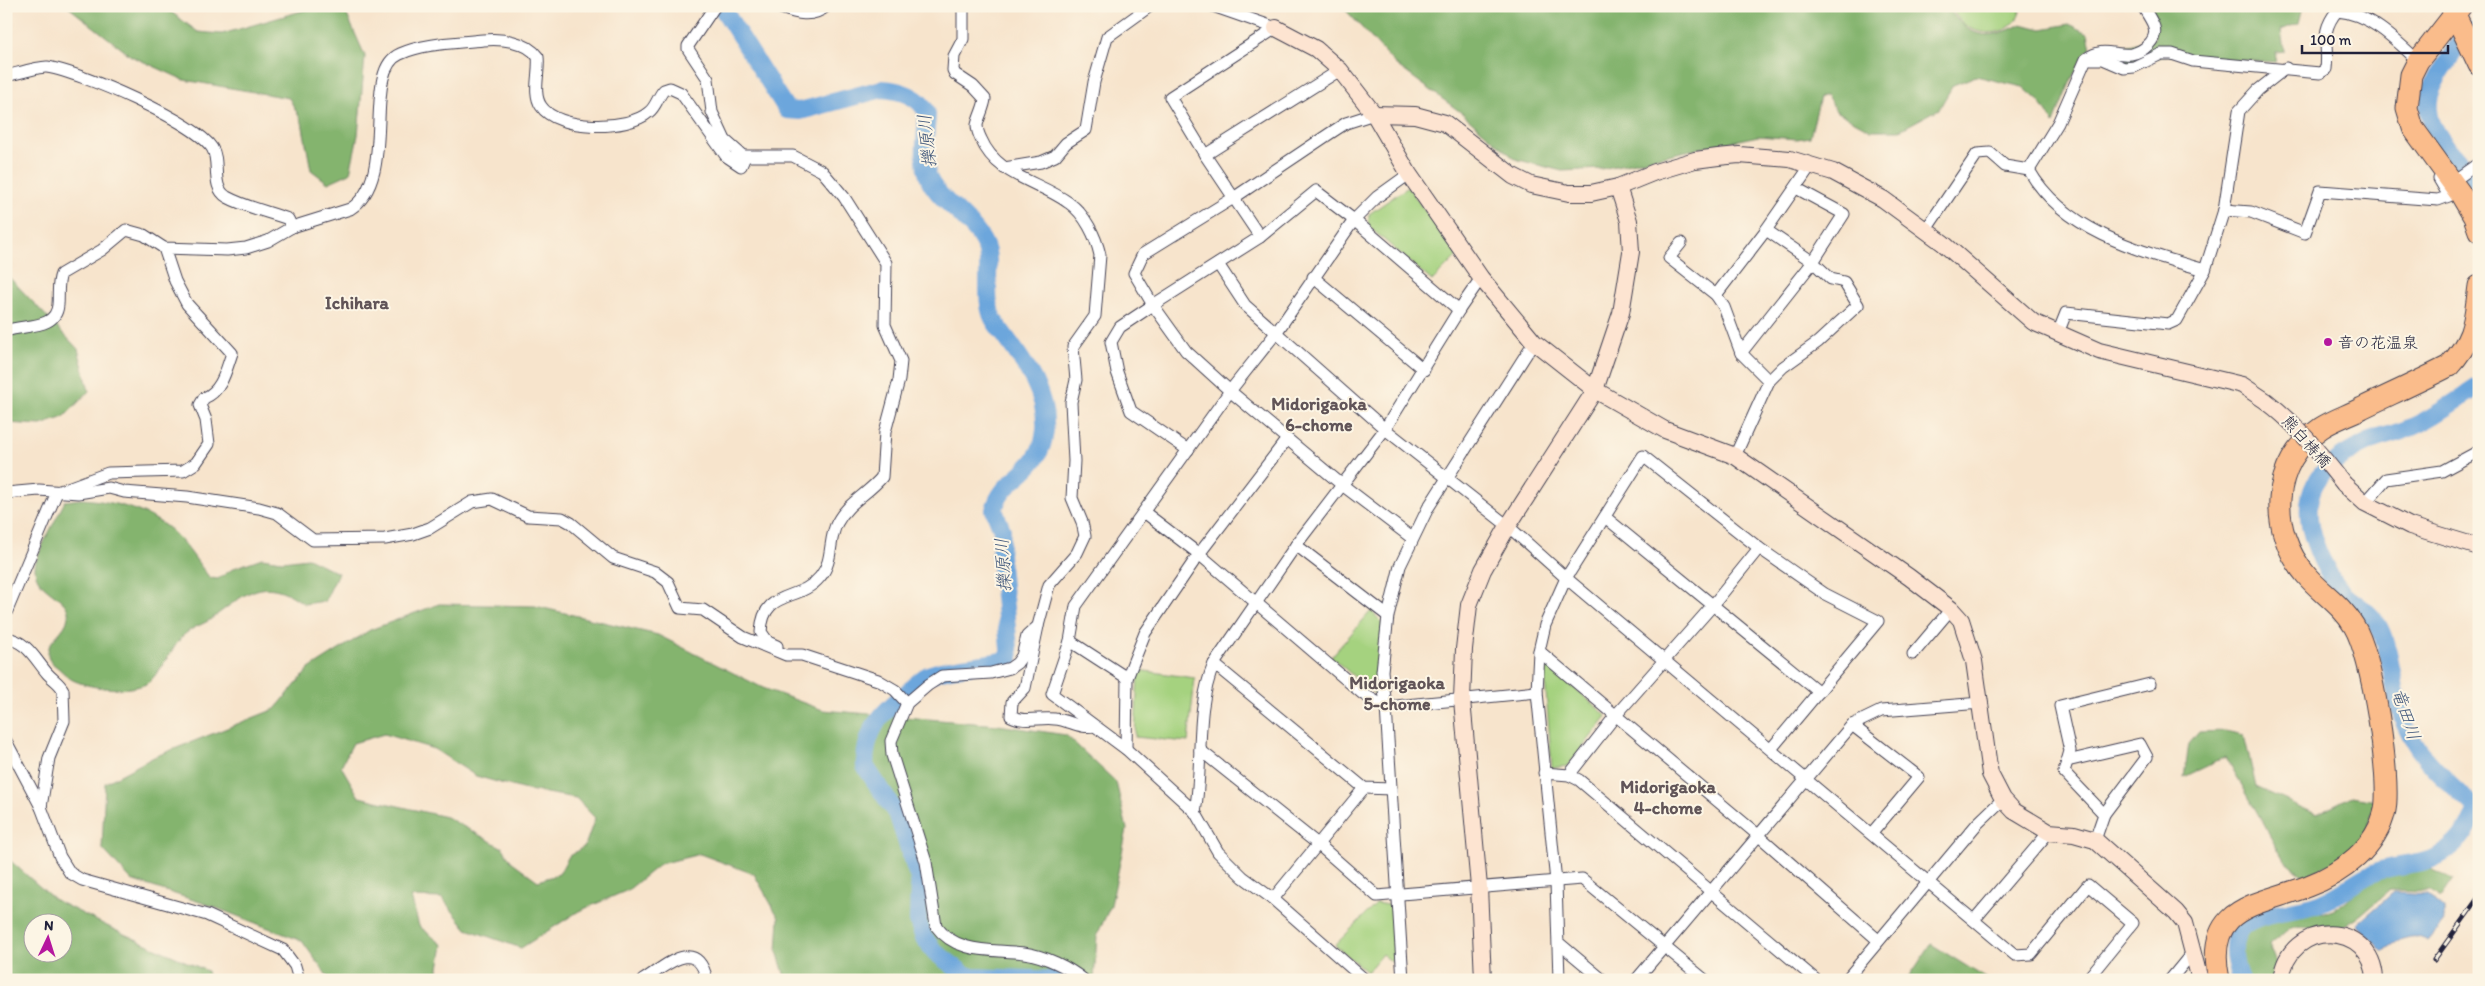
<svg xmlns="http://www.w3.org/2000/svg" width="2485" height="986" font-family="Itim,'Klee One',sans-serif">
<rect width="100%" height="100%" fill="#fcf5e5"/>
<filter id="ink" filterUnits="userSpaceOnUse"><feTurbulence type="fractalNoise" baseFrequency=".02" numOctaves="2"/><feDisplacementMap in="SourceGraphic" scale="10" xChannelSelector="R" yChannelSelector="G"/><feConvolveMatrix kernelMatrix="1 2 1 2 8 2 1 2 1" color-interpolation-filters="sRGB"/></filter>
<filter id="wash" filterUnits="userSpaceOnUse"><feTurbulence type="fractalNoise" baseFrequency=".0096" numOctaves="4" result="noise"/><feDisplacementMap in="SourceGraphic" scale="20" xChannelSelector="R" yChannelSelector="G"/><feGaussianBlur stdDeviation="1.12" result="paint"/><feColorMatrix in="noise" values="0 0 0 0 0 0 0 0 0 0 0 0 0 0 0 0 0 1.4 0 .05"/><feComposite in="paint" operator="in"/></filter>
<g filter="url(#wash)">
<rect width="100%" height="100%" fill="#f7e4cc"/>
<g fill="#a5d27f" stroke="#647a5d">
<path d="M1950,6H2021C2019,33 1985,40 1965,25C1959,21 1954,13 1950,6Z"/>
<polygon points="1408,187 1457,256 1432,281 1368,226 1369,214"/>
<polygon points="1371,611 1383,623 1376,695 1331,657"/>
<polygon points="1549,666 1607,716 1568,766 1552,768 1544,667"/>
<polygon points="1138,670 1195,678 1188,742 1135,737"/>
<polygon points="1377,903 1392,906 1398,967 1382,954 1367,972 1335,945"/>
</g>
<g fill="#84b46e" stroke="#536b54" fill-rule="evenodd">
<polygon points="67,6 163,6 198,32 222,34 319,6 343,6 365,56 358,135 350,173 328,183 311,170 302,122 289,98 184,80 131,56"/>
<path d="M1342,6H1947C1968,38 1987,42 2021,24L2042,29L2069,24L2088,33L2091,49C2080,52 2060,108 2054,123L2040,102L2023,87L1976,76L1953,85L1939,109L1900,130H1871L1836,111L1827,95L1820,97L1810,137L1797,139L1758,136L1601,169L1562,171L1515,159L1463,114L1395,64Z"/>
<polygon points="2149,6 2303,6 2299,23 2281,30 2284,51 2276,52 2275,62 2205,58 2193,57 2181,52 2130,65 2093,56 2101,46 2129,45 2155,38"/>
<polygon points="6,274 78,349 89,391 64,417 41,425 6,423"/>
<path d="M81,499C114,501 153,511 177,536C189,548 199,565 210,578L218,579L234,568L262,558L282,561L308,558L338,573L325,601L304,604C262,571 243,597 208,621C201,625 191,628 185,634C174,643 156,680 146,684C128,692 93,689 75,681C69,679 63,672 57,667C52,663 47,660 48,652C49,638 66,632 68,617C72,596 34,592 35,567C35,556 59,514 65,501Z"/>
<path d="M439,604L535,606L658,635L763,688L823,710L998,725L1066,735L1116,782L1127,829L1111,905L1097,935L1094,980H786L777,951L779,918L754,874L700,854L660,864L628,890L579,911L521,948L467,929L442,898L411,897L419,926L443,945L438,974L432,980H330L302,941L209,905L131,880L102,848L105,783L154,757L275,709L309,669L370,630ZM384,734L434,749L476,776L522,789L576,798L595,818L585,846L569,856L559,874L538,881L511,861L503,848L446,817L359,797L341,766L353,743Z"/>
<polygon points="2225,731 2244,735 2256,787 2316,814 2352,796 2376,800 2363,842 2339,860 2305,876 2284,860 2226,757 2184,777 2189,744 2199,732"/>
<path d="M6,857L55,900L113,929L207,971L209,980H6ZM32,924H62V954H32Z"/>
<path d="M2420,865L2453,879L2440,898L2429,891L2390,890L2359,916L2340,928L2291,927L2269,945L2276,963L2274,980H2244C2234,952 2231,934 2261,920C2272,916 2287,911 2298,911C2310,911 2321,915 2333,910C2346,904 2357,889 2369,881C2384,871 2403,868 2420,865Z"/>
<polygon points="1931,944 1989,980 1907,980"/>
</g>
<path fill="#6ca6dc" stroke="#47648c" d="M2394,892L2426,894L2444,909V922L2428,941C2410,931 2398,940 2383,952L2357,924Z"/>
<g fill="none" stroke-linecap="round" stroke-linejoin="round">
<g stroke="#6ca6dc" stroke-width="18">
<path d="M721,6L787,110L800,111L882,89C899,90 921,96 927,114C926,134 921,162 930,181C941,203 981,225 987,252C991,269 983,305 995,322C1017,354 1048,388 1045,430C1041,475 1003,474 994,510L1002,530L1000,555L1010,659C984,666 957,665 931,674C923,676 916,685 910,690C882,712 865,728 865,766L898,816L919,879L918,921L924,938L935,952L964,974L972,977L1060,980"/>
<path d="M2479,29C2464,32 2457,46 2450,58C2442,70 2434,81 2430,95C2421,129 2459,160 2479,183"/>
<path d="M2240,980C2216,910 2266,918 2314,905C2334,900 2352,883 2371,874C2387,866 2405,866 2422,862C2450,855 2467,835 2477,809C2447,781 2413,754 2401,713C2392,686 2392,655 2380,629C2370,607 2344,601 2333,581C2317,554 2299,514 2315,484C2325,464 2352,450 2371,441C2383,436 2396,434 2407,429C2431,420 2457,400 2479,386"/>
</g>
</g>
</g>
<g filter="url(#ink)">
<g fill="none" stroke-linecap="round" stroke-linejoin="round">
<defs>
<g id="street">
<path d="M775,6C793,12 810,20 827,6"/>
<path d="M963,6V39L954,56L953,70L955,74L973,86L985,99C984,108 979,116 977,125C977,129 979,135 981,139C997,177 1040,181 1069,203C1085,214 1096,237 1100,255L1095,316L1073,347L1076,380L1071,402L1074,461L1072,498L1082,522L1085,536L1077,553L1049,585L1038,626L1027,636L1022,656L1017,663L1010,668L991,673L942,676L928,685L907,703L891,741L892,755L926,862L936,926C957,955 993,949 1024,953C1045,956 1068,967 1084,980"/>
<polyline points="1213,6 1276,28"/>
<path d="M2143,6C2146,13 2152,20 2154,27C2158,40 2143,52 2131,54C2112,56 2104,46 2086,59L2058,123L2029,170C2064,232 2142,252 2205,270"/>
<path d="M2091,59H2103L2124,68L2134,67L2161,54H2172L2193,61L2320,73L2326,69C2329,44 2319,33 2337,11C2369,13 2396,40 2418,61"/>
<path d="M6,76C15,74 41,66 47,67C80,72 194,121 212,148C221,162 210,187 227,197C245,207 269,212 288,219L292,227"/>
<polyline points="1205,155 1340,70"/>
<path d="M743,156H793L822,171L844,197L886,263L885,325L901,361L899,380L885,432L882,477C868,494 848,502 837,523C828,539 834,561 820,577C799,603 763,588 761,632L768,642L777,646"/>
<polyline points="1004,168 1041,162 1055,156 1066,143 1086,130 1094,82 1107,37 1150,6"/>
<polyline points="2452,182 2479,163"/>
<polyline points="2224,210 2239,111 2258,90 2286,68"/>
<polyline points="1766,230 1813,262 1831,279 1844,282 1858,305 1818,342 1783,367 1769,381"/>
<polyline points="1925,231 1977,154 1990,153 2005,166 2029,170"/>
<polyline points="1260,237 1205,155 1170,97 1276,28"/>
<polyline points="1681,243 1669,258 1716,295"/>
<polyline points="1218,264 1245,305 1385,429 1508,526 1566,578 2015,955 2031,954 2088,885 2133,923 2090,976 2094,980"/>
<polyline points="1313,277 1424,370"/>
<path d="M6,331C24,324 56,330 58,305C59,294 57,284 61,274L102,250L126,230L144,235L164,248L227,250L246,248L268,241L292,227L350,209C400,178 360,71 400,54C424,43 457,43 483,40C501,38 527,41 538,57C540,72 532,93 541,106C557,131 628,131 649,112C656,107 658,96 664,90L670,88L681,93L726,156L741,166L744,159L743,156L725,140L712,112L708,79L688,49V46L715,6"/>
<polyline points="2058,333 2066,313 2168,324 2177,320 2205,270 2224,210 2251,212 2305,233 2320,191 2438,200 2449,196 2439,179"/>
<polyline points="1741,353 1813,262 1844,214 1796,188"/>
<polyline points="1188,450 1131,411 1117,372 1111,342 1120,327 1153,305 1134,273 1143,254 1235,197 1329,134 1346,123 1374,114"/>
<polyline points="1735,456 1769,381 1741,353 1724,307 1716,295 1766,230 1811,165"/>
<polyline points="6,493 39,490 78,493 109,488 124,492 187,497 259,508 277,513 313,540 385,539 413,534 430,528 472,502 492,499 528,516 562,518 571,523 613,558 655,572 668,582 680,608 703,610 743,637 786,655 802,655 878,680 895,690 907,703"/>
<polyline points="2365,503 2386,479 2442,471 2479,451"/>
<polyline points="1144,512 1199,554 1363,694 1386,707 1537,692"/>
<polyline points="1605,517 1819,692"/>
<polyline points="1412,538 1341,484 1230,391 1186,351 1153,305 1260,237 1316,191 1354,220 1459,310"/>
<polyline points="1296,545 1388,616"/>
<path d="M6,613L57,492L108,473L183,471L196,463L209,444L206,420L200,405L204,398C222,391 226,370 232,353L187,304L175,281L164,248"/>
<path d="M1038,626L1025,688L1012,702L1011,716C1024,723 1041,717 1055,719C1069,720 1080,729 1094,726"/>
<path d="M6,638C27,641 35,659 47,673C52,679 60,683 63,690L64,721L49,758L41,807"/>
<polyline points="1070,641 1127,678"/>
<polyline points="1539,651 1758,835 1878,940"/>
<polyline points="1913,654 1951,609"/>
<polyline points="1214,664 1364,788 1391,789"/>
<polyline points="1852,725 1919,777 1872,833"/>
<polyline points="6,741 41,807 60,857 70,873 82,880 207,915 283,950 295,966 299,980"/>
<polyline points="1126,749 1127,678 1145,633 1199,554 1287,439"/>
<polyline points="1200,750 1319,845 1377,896 1582,879 1705,980"/>
<polyline points="2067,761 2140,744 2147,757 2104,814"/>
<polyline points="1544,773 1569,775 1579,780 1816,980"/>
<polyline points="1569,775 1616,715 1713,605 1759,548"/>
<path d="M1195,812C1204,762 1194,711 1214,664L1296,545L1385,429L1459,310L1481,278"/>
<polyline points="2095,840 2104,814 2064,772 2070,751 2060,706 2150,684"/>
<polyline points="1273,899 1364,788"/>
<polyline points="1974,920 2049,832"/>
<polyline points="1560,944 1603,980"/>
<path d="M643,980C667,965 697,936 707,980"/>
<polyline points="1365,980 1273,899 1243,877 1218,852 1195,812 1126,749 1052,694 1070,641 1076,606 1230,391 1276,333 1354,220 1377,197 1409,174"/>
<polyline points="1403,980 1386,707 1382,671 1388,616 1400,566 1428,508 1534,342"/>
<polyline points="1559,980 1556,882 1537,692 1539,651 1545,625 1566,578 1643,456 1759,548 1825,594 1878,621 1771,749"/>
<polyline points="1636,980 1852,725 1881,711 1981,703"/>
<polyline points="1846,980 1977,824 2003,799"/>
<polyline points="2170,980 2193,952"/>
</g>
<g id="secondary">
<polyline points="1276,28 1316,49 1340,70 1374,114 1409,174 1481,278 1534,342 1595,390 1665,430 1735,456 1909,577 1951,609 1961,620 1974,661 1990,774 2003,799 2014,811 2049,832 2074,834 2095,840 2176,912 2185,923 2200,980"/>
<polyline points="1374,114 1415,115 1445,123 1513,176 1531,185 1569,193 1591,193 1618,187 1655,172 1695,160 1718,157 1739,155 1790,159 1833,172 1883,199 1943,243 2033,322 2099,351 2242,385 2266,401"/>
<polyline points="2344,484 2365,503 2410,526 2479,547"/>
<polyline points="1483,980 1479,887 1462,700 1464,649 1469,605 1483,570 1508,526 1595,390 1621,313 1631,252 1629,221 1618,187"/>
<path d="M2281,980C2288,918 2373,920 2375,980"/>
</g>
<g id="highway">
<polyline points="2451,6 2479,65"/>
<polyline points="2461,6 2418,61 2411,75 2407,108 2413,128 2460,193 2474,217 2479,231"/>
<path d="M2219,980C2203,905 2257,906 2308,886C2343,873 2377,847 2385,810C2391,776 2372,655 2354,626C2342,605 2321,593 2306,575C2268,530 2270,463 2321,428C2333,420 2349,415 2362,408C2391,394 2420,381 2449,366C2475,338 2474,322 2479,286"/>
</g>
</defs>
<use href="#street" stroke="#423f51" stroke-width="13"/>
<use href="#secondary" stroke="#423f51" stroke-width="18"/>
<use href="#highway" stroke="#423f51" stroke-width="23"/>
<use href="#street" stroke="#fff" stroke-width="11"/>
<use href="#secondary" stroke="#fde4d1" stroke-width="16"/>
<use href="#highway" stroke="#fabc8b" stroke-width="21"/>
<defs>
<polyline id="rail" points="2434,960 2479,897"/>
</defs>
<use href="#rail" stroke="#22223b" stroke-width="5"/>
<use href="#rail" stroke="#fcf5e5" stroke-width="3" stroke-dasharray="9" stroke-linecap="butt"/>
<defs>
<path id="secondary-bridge" d="M2266,401C2297,424 2320,454 2344,484"/>
</defs>
<use href="#secondary-bridge" stroke="#423f51" stroke-width="18" stroke-linecap="butt"/>
<use href="#secondary-bridge" stroke="#fde4d1" stroke-width="16"/>
</g>
</g>
<circle fill="#b5179e" stroke="#fcf5e5" stroke-width="2" cx="2328" cy="342" r="5"/>
<g text-anchor="middle" stroke-width="4" stroke-linejoin="round" paint-order="stroke">
<g font-size="16" fill="#22223b" stroke="#fcf5e5" text-anchor="start">
<text x="2338" y="348">音の花温泉</text>
</g>
<g font-size="16" fill="#22223b" stroke="#fcf5e5">
<text transform="translate(2307 441) rotate(48)" y="6">熊白梼橋</text>
</g>
<g font-size="18" font-style="italic" fill="#40577b" stroke="#fcf5e5">
<text transform="translate(927 141) rotate(-96)" y="6">擽原川</text>
<text transform="translate(1003 565) rotate(-93)" y="6">擽原川</text>
<text transform="translate(2406 714) rotate(71)" y="6">竜田川</text>
</g>
<g font-size="18" font-weight="bold" fill="#615558" stroke="#fcf5e5">
<text x="357" y="309">Ichihara</text>
<text x="1319" y="410">Midorigaoka<tspan x="1319" dy="21">6-chome</tspan></text>
<text x="1397" y="689">Midorigaoka<tspan x="1397" dy="21">5-chome</tspan></text>
<text x="1668" y="793">Midorigaoka<tspan x="1668" dy="21">4-chome</tspan></text>
</g>
</g>
<rect width="2485" height="986" fill="none" stroke="#fcf5e5" stroke-width="25"/>
<g transform="translate(48 938) rotate(4)"><circle r="24" fill="#fcf5e5" stroke="#a5a1a1"/>
<path d="M0-4L9 19L0 12L-9 19Z" fill="#b5179e"/>
<text y="-8" font-size="14" font-weight="bold" text-anchor="middle" fill="#22223b">N</text>
</g>
<path d="M2302 45v8h146v-8" fill="none" stroke="#22223b" stroke-width="2.5"/>
<text x="2310" y="45" font-size="15" fill="#22223b" stroke="#fcf5e5" stroke-width="4" paint-order="stroke">100 m</text>
</svg>
